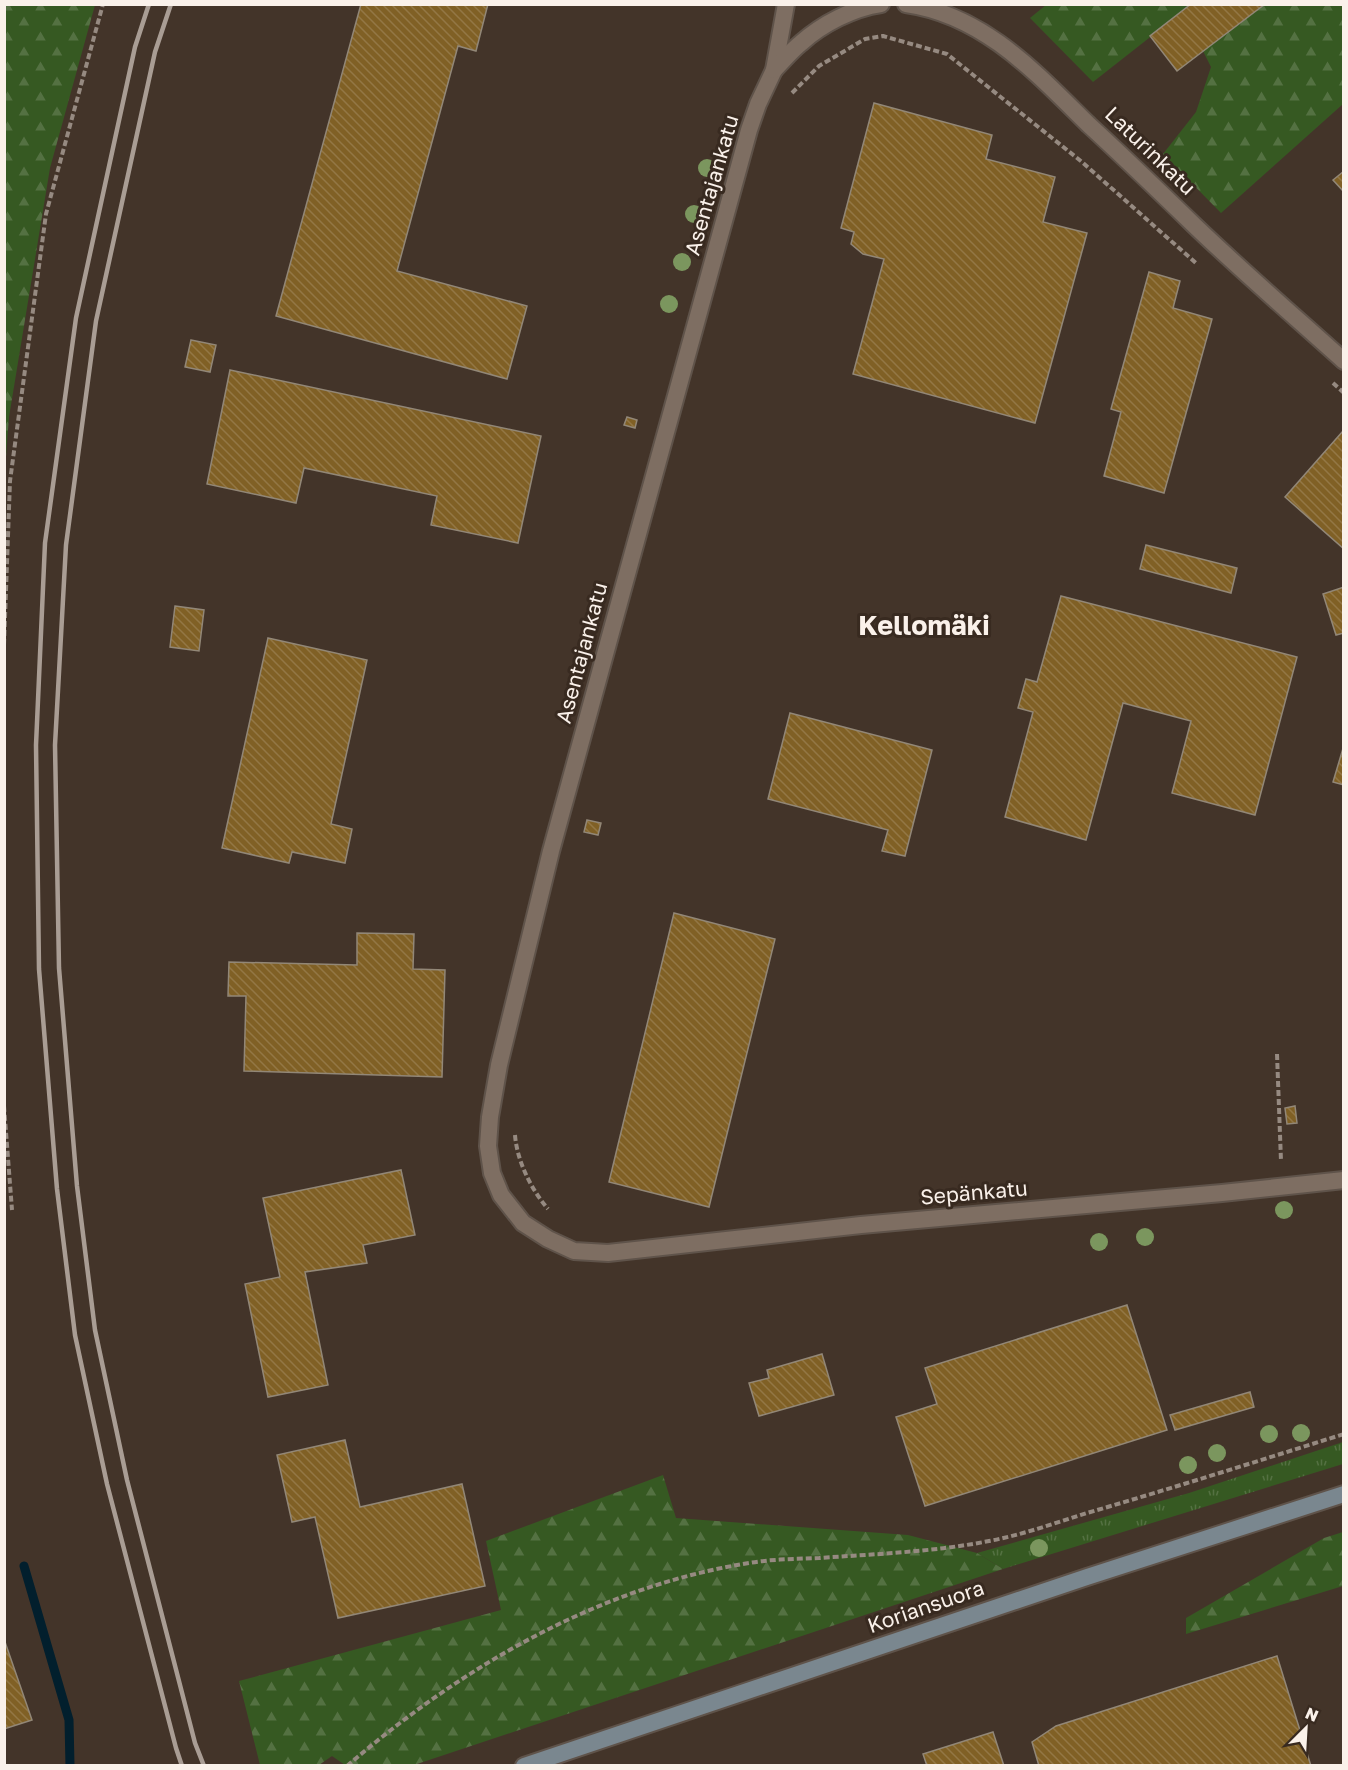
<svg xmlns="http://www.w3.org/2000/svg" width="1348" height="1770" font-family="'Golos Text',sans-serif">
<defs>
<pattern id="grass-tufts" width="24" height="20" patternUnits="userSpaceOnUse" patternTransform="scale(1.5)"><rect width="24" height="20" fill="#365922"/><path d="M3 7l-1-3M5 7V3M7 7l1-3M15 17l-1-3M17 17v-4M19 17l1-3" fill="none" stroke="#547142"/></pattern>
<pattern id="forest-firs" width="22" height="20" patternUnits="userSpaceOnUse" patternTransform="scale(1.5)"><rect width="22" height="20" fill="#365922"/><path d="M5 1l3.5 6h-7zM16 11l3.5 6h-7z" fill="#547142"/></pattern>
<pattern id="building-back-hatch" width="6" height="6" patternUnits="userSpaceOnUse" patternTransform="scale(1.5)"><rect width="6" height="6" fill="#806025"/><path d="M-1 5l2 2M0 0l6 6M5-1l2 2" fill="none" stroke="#937745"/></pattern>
</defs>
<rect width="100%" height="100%" fill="#433429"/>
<polygon fill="url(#grass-tufts)" points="1343,1442 1343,1464 1003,1569 977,1553 1189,1493"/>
<g fill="url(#forest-firs)">
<polygon points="5,4 95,5 50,168 9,417 5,470"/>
<polygon points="1265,4 1343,5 1343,104 1221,213 1163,154 1196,112 1211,67 1203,51"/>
<polygon points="1046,5 1191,5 1093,82 1030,18"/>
<polygon points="663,1475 676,1518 908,1535 977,1553 1003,1569 414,1765 345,1765 332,1756 319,1765 260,1765 239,1681 501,1610 486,1541"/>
<polygon points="1343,1532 1343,1586 1186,1634 1186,1618 1324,1538"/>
</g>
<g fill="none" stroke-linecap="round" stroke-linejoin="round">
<polyline stroke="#021f2d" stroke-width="9" points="24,1566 69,1720 70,1766"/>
</g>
<g fill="url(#building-back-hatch)" stroke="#928777" stroke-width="1.5">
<polygon points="361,4 488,4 476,51 458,46 397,271 527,306 507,379 276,316"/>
<polygon points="1191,4 1265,4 1177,71 1150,36"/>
<polygon points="874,103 992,135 986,159 1055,177 1043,222 1087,233 1035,423 853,374 884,259 863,254 851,244 854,232 841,228"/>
<polygon points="1344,171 1344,192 1333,180"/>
<polygon points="1149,272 1180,281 1173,308 1212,319 1164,493 1104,476 1121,412 1111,409"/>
<polygon points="191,340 216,345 210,372 185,367"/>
<polygon points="230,370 541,436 518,543 431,525 437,496 304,468 296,503 207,484"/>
<polygon points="627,417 637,420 635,428 624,425"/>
<polygon points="1343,431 1344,431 1344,549 1285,497"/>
<polygon points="1146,545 1237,568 1231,593 1140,569"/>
<polygon points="1344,587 1344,633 1336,635 1323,594"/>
<polygon points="1061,596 1297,657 1255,815 1172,793 1191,721 1123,703 1086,840 1005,817 1033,712 1018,708 1026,679 1037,682"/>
<polygon points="175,606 204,610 199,651 170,647"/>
<polygon points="268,638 367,660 331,824 352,829 345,863 292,852 289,863 222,848"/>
<polygon points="790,713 932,750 905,856 882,851 888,830 768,799"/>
<polygon points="1344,745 1344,785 1333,782"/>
<polygon points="587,820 601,823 598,835 584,832"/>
<polygon points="674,913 775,939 709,1207 609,1182"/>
<polygon points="357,933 414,934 413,969 445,970 442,1077 244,1071 246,996 228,996 229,962 357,965"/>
<polygon points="1295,1106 1297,1123 1287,1124 1285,1108"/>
<polygon points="401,1170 415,1235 363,1245 367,1263 305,1272 328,1385 268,1397 245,1284 280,1277 263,1198"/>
<polygon points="1127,1305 1167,1430 925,1506 896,1417 937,1404 925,1368"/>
<polygon points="822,1354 834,1395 759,1416 749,1383 769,1378 767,1370"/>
<polygon points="1250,1392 1254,1407 1175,1430 1170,1415"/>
<polygon points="345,1440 360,1507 462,1484 485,1586 338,1618 315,1517 292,1522 277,1455"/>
<polygon points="4,1639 32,1720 4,1729"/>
<polygon points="1277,1656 1311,1766 1039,1766 1032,1742 1056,1726"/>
<polygon points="993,1732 1004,1766 927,1766 923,1754"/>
</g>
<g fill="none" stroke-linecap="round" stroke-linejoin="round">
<defs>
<g id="minor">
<polyline points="786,4 774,70 758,104 749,130 551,851 499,1065 490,1117 488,1146 492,1173 501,1195 523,1223 548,1239 574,1251 608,1253 861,1225 1222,1193 1344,1180"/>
<path d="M906,4C984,15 1036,73 1089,125C1125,158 1160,192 1195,226C1243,272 1294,316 1344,361"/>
<path d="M774,70C783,61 791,51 801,43C822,24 853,8 881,4"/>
</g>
<polyline id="secondary" points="524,1766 1087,1577 1344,1494"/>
</defs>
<use href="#minor" stroke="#5f534a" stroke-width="20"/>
<use href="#secondary" stroke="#5f534a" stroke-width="20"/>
<g stroke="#968a81" stroke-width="4" stroke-dasharray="6 3" stroke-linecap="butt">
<polyline points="792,93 819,66 865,39 883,36 947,54 1082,162 1197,264"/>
<polyline points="1333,383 1344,393"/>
<polyline points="4,645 10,481 46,214 103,4"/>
<polyline points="1277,1054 1281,1161"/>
<polyline points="4,1106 12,1210"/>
<path d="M515,1135C517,1161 531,1189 548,1209"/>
<path d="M347,1766C462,1667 598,1587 749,1563C772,1559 796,1559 819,1558C876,1554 933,1552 989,1541C1022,1535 1055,1523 1087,1513C1173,1488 1258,1461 1344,1434"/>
</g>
<use href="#minor" stroke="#7e6e62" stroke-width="16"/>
<use href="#secondary" stroke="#7a878f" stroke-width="16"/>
<g stroke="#a99d94" stroke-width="4.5">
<polyline points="149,4 135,47 76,318 45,543 36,745 39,969 57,1189 75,1335 107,1484 176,1748 182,1766"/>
<polyline points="171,4 155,52 96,321 66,545 55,745 59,968 77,1186 95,1330 127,1480 195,1743 204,1766"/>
</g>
</g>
<g fill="#7b965e">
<circle cx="707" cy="168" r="9"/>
<circle cx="694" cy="214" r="9"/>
<circle cx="682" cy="262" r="9"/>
<circle cx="669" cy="304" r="9"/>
<circle cx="1284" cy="1210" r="9"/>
<circle cx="1145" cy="1237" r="9"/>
<circle cx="1099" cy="1242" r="9"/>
<circle cx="1301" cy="1433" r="9"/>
<circle cx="1269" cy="1434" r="9"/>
<circle cx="1217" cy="1453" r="9"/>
<circle cx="1188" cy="1465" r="9"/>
<circle cx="1039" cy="1548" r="9"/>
</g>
<g text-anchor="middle" stroke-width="6" stroke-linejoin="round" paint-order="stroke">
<g font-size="21" fill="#faf1ea" stroke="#382a20">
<text transform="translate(1150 151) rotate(44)" y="7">Laturinkatu</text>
<text transform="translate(712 185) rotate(-74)" y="7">Asentajankatu</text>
<text transform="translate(582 653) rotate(-75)" y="7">Asentajankatu</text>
<text transform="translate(974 1193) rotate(-5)" y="7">Sepänkatu</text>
<text transform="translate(926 1607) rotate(-19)" y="7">Koriansuora</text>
</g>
<g font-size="27" font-weight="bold" fill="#faf1ea" stroke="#382a20">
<text x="924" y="635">Kellomäki</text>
</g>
</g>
<rect width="1348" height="1770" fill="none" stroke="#faf1ea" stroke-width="12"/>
<g transform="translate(1306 1728) rotate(24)" stroke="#382a20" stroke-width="4.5" paint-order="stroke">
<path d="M0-4.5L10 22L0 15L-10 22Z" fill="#faf1ea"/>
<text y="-9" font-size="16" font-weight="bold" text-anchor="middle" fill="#faf1ea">N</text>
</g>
</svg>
